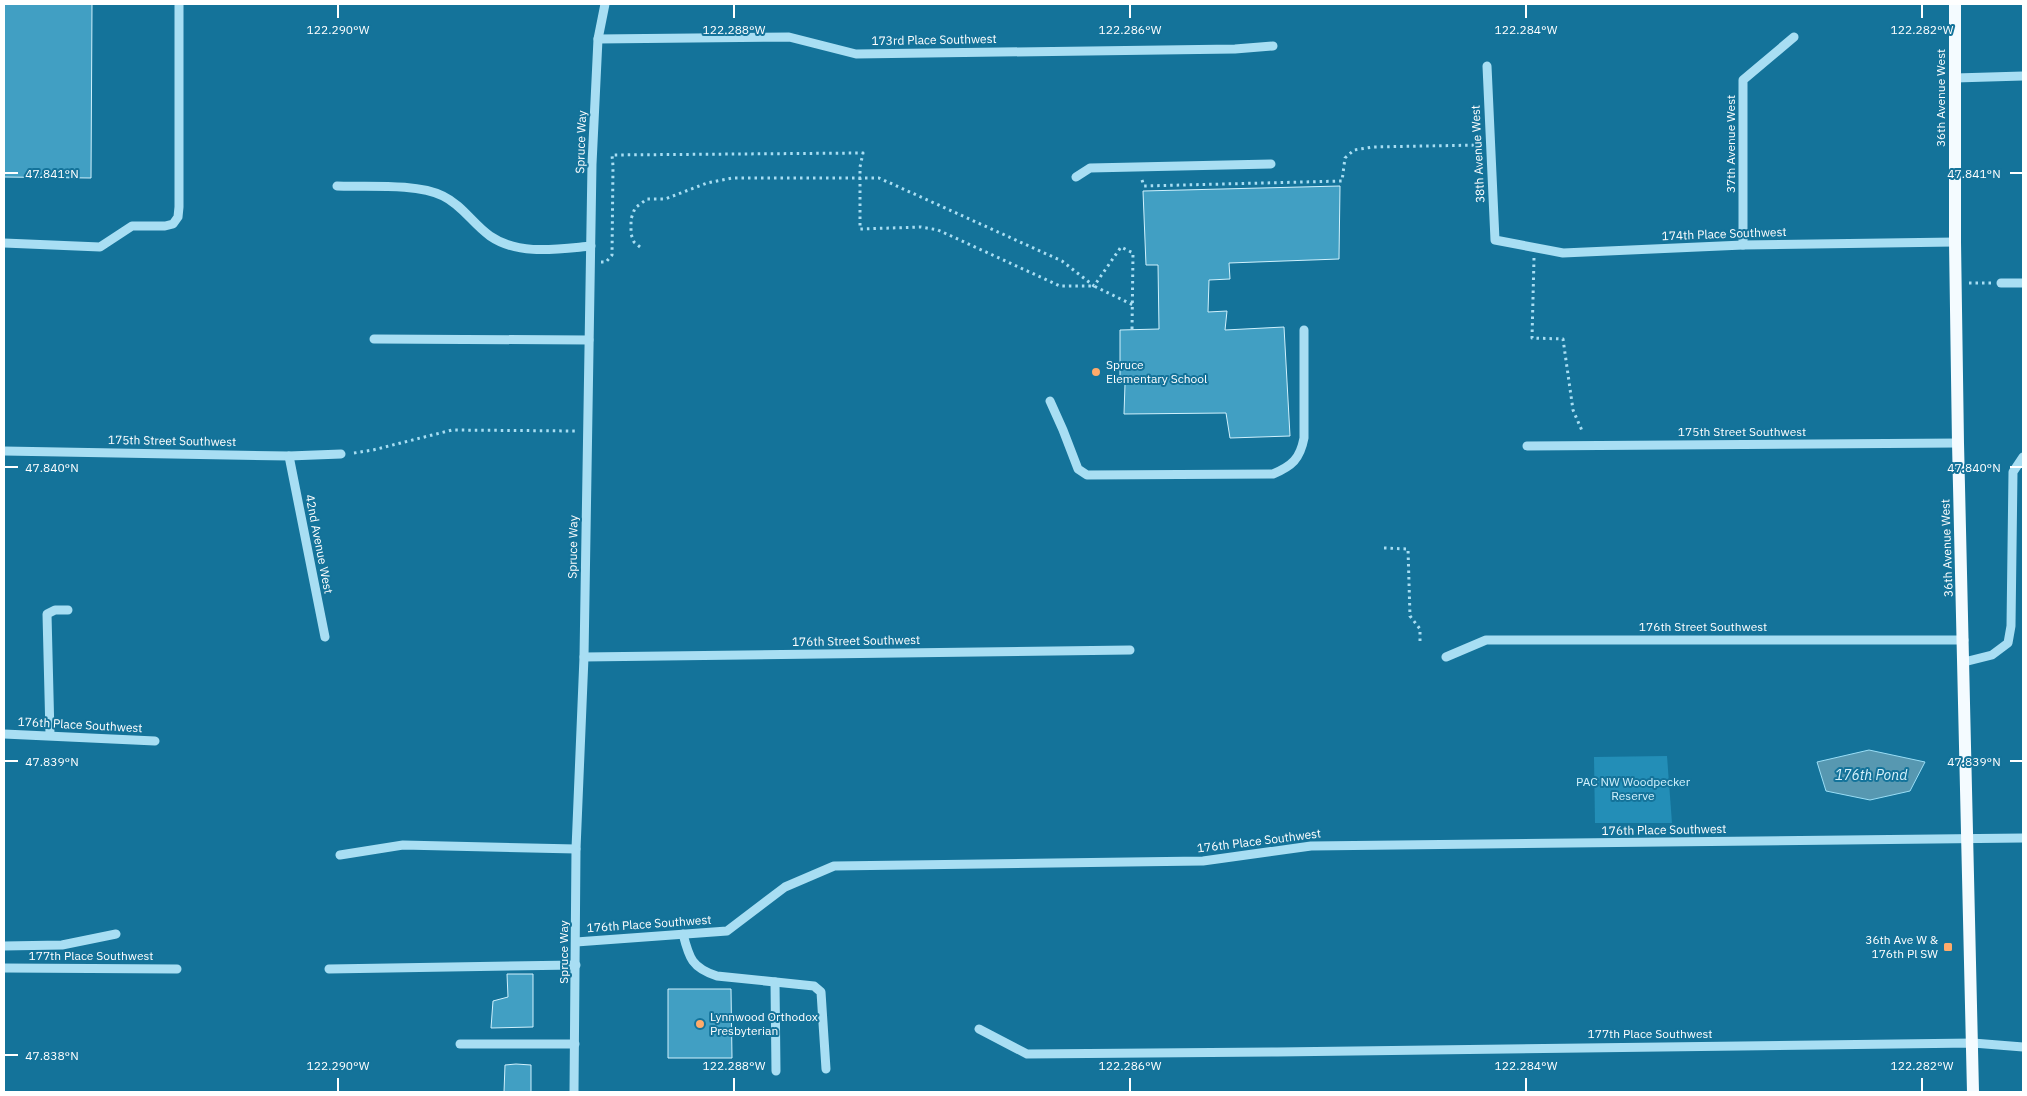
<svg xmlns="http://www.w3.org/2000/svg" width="2027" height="1096" font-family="'IBM Plex Sans',sans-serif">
<rect width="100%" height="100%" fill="#14739a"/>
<polygon fill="#238eb7" points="1667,756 1672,823 1595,823 1594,757"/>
<polygon fill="#5798b1" stroke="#9adef6" points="1869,750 1925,762 1910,791 1870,800 1826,791 1817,762"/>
<g fill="#419fc3" stroke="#d0f1fd">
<polygon points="4,4 92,4 91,178 4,177"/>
<polygon points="1340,186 1339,259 1229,263 1230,279 1209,280 1208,312 1227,311 1225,330 1284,327 1290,436 1230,438 1226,413 1124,414 1125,384 1120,383 1120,330 1159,329 1158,265 1146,265 1143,191"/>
<polygon points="507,974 533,974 533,1027 491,1028 493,1001 508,997"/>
<polygon points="668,989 731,989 732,1058 668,1058"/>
<polygon points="516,1064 531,1065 531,1092 504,1092 505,1065"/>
</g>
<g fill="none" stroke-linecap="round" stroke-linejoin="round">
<g stroke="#a8def3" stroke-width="3" stroke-dasharray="2.5 4" stroke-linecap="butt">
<polyline points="1142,180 1144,186 1342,181 1345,158 1354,150 1373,147 1479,145"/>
<polyline points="640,247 634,242 631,234 631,219 635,208 647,199 665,199 707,183 732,178 879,178 1062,261 1094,286 1121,247 1133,253 1132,330"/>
<polyline points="1534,258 1532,338 1563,339 1573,410 1583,433"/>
<polyline points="601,262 606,262 612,255 613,166 612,155 863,153 860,167 860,229 921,227 938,230 1060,286 1094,286 1133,305"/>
<polyline points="1969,283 1991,283"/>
<polyline points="354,453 373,450 452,430 577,431"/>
<polyline points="1384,548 1408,549 1410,616 1420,629 1420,641"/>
</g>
<g stroke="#a8def3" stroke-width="9">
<polyline points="598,39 789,37 856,54 1235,49 1273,46"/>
<polyline points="1487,66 1495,240 1563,253 1743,245 1955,242"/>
<polyline points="1955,78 2023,76"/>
<polyline points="1076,177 1090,168 1271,164"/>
<path d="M337,186C367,187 417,183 443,196C462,205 473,224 490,236C519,256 558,249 591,246"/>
<polyline points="4,243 100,247 132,226 165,226 173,224 178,217 179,207 179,4"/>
<polyline points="1743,245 1743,80 1794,37"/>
<polyline points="2001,283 2023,283"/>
<polyline points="374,339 589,340"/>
<path d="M1050,401L1063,430L1078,469L1087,475L1273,474C1292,466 1300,459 1304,438V330"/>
<polyline points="1527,446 1958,443"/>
<polyline points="4,451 289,456 341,454"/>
<polyline points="289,456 325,637"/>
<polyline points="584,657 1130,650"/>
<polyline points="1446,657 1486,640 1964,640"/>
<polyline points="1964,662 1992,655 2008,643 2011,626 2013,472 2023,457"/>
<polyline points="4,734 155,741"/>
<polyline points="50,735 47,614 55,610 68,610"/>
<polyline points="340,855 403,845 576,849"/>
<path d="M683,934C689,958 692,968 717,976L814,986L821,992L826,1069"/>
<polyline points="576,942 727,931 785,887 834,866 1203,861 1311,846 2023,838"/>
<polyline points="4,946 62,945 116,934"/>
<polyline points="4,968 177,969"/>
<polyline points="329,969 576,965"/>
<polyline points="775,982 776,1071"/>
<polyline points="979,1029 1027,1054 1277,1052 1973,1043 2023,1047"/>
<polyline points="460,1044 575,1044"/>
<polyline points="574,1092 576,849 584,657 592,164 598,39 605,4"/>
</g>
<polyline stroke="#f4fbff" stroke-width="12" points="1955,4 1955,242 1958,443 1973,1092"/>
</g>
<path fill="none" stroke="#fff" stroke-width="2" d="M338,5V18M734,5V18M1130,5V18M1526,5V18M1922,5V18M5,173H18M2010,173H2022M5,467H18M2010,467H2022M5,761H18M2010,761H2022M5,1055H18M338,1078V1091M734,1078V1091M1130,1078V1091M1526,1078V1091M1922,1078V1091"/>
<g fill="#ffab6a" stroke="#14739a" stroke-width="2">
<circle cx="1096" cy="372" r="5"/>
<rect x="1943" y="942" width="10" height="10" rx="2.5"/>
<circle cx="700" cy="1024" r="5"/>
</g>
<g text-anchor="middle" stroke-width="4" stroke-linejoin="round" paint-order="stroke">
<g font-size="12" fill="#fff" stroke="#14739a">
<text transform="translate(934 40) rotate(-1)" y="4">173rd Place Southwest</text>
<text transform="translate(1941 98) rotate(-90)" y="4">36th Avenue West</text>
<text transform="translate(581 142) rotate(-88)" y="4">Spruce Way</text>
<text transform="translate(1731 144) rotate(-90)" y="4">37th Avenue West</text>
<text transform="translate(1478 154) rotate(-93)" y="4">38th Avenue West</text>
<text transform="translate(1724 234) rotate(-2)" y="4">174th Place Southwest</text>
<text x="1742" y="436">175th Street Southwest</text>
<text transform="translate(172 441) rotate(1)" y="4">175th Street Southwest</text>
<text transform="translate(319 544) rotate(79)" y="4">42nd Avenue West</text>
<text transform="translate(573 547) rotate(-89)" y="4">Spruce Way</text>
<text transform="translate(1947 548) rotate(-92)" y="4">36th Avenue West</text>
<text x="1703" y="631">176th Street Southwest</text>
<text transform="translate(856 641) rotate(-1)" y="4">176th Street Southwest</text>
<text transform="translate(80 725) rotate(3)" y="4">176th Place Southwest</text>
<text transform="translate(1664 830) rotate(-1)" y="4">176th Place Southwest</text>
<text transform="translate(1259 841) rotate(-7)" y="4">176th Place Southwest</text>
<text transform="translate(649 924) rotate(-4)" y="4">176th Place Southwest</text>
<text transform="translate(564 952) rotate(-90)" y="4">Spruce Way</text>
<text x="91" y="960">177th Place Southwest</text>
<text x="1650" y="1038">177th Place Southwest</text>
</g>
<g font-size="12" fill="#fff" stroke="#14739a" text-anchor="start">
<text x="1106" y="369">Spruce<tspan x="1106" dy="14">Elementary School</tspan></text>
<text x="1938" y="944" text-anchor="end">36th Ave W &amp;<tspan x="1938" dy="14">176th Pl SW</tspan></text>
<text x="710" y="1021">Lynnwood Orthodox<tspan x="710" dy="14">Presbyterian</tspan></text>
</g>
<g font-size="12" fill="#d2f2fd" stroke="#14739a">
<text x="1633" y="786">PAC NW Woodpecker<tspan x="1633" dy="14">Reserve</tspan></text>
</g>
<g font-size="14" font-style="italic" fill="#d6f2fc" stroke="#14739a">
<text x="1871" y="780">176th Pond</text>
</g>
</g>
<g font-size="12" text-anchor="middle" fill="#fff" stroke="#14739a" stroke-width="4" stroke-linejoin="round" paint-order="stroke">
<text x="338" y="34">122.290°W</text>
<text x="734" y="34">122.288°W</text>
<text x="1130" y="34">122.286°W</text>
<text x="1526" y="34">122.284°W</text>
<text x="1922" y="34">122.282°W</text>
<text x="52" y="178">47.841°N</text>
<text x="1974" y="178">47.841°N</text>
<text x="52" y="472">47.840°N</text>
<text x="1974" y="472">47.840°N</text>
<text x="52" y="766">47.839°N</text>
<text x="1974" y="766">47.839°N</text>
<text x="52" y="1060">47.838°N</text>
<text x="338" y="1070">122.290°W</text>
<text x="734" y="1070">122.288°W</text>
<text x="1130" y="1070">122.286°W</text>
<text x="1526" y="1070">122.284°W</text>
<text x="1922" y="1070">122.282°W</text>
</g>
<rect width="2027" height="1096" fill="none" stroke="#ffffff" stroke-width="10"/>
</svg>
